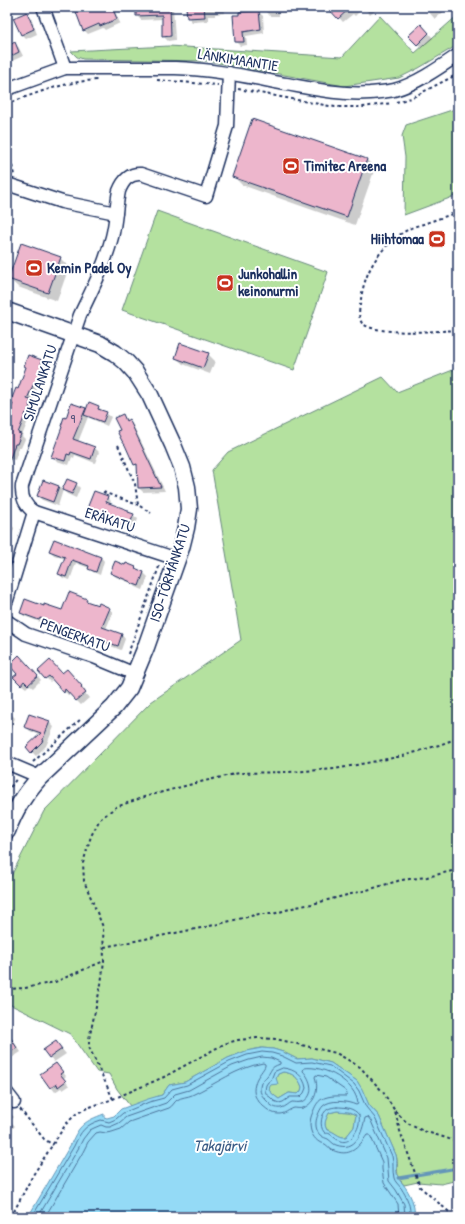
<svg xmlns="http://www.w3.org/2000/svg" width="465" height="1224" font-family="'Patrick Hand',sans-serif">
<rect width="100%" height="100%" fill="#fff"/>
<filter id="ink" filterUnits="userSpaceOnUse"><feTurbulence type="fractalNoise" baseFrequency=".025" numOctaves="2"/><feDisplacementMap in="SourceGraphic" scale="8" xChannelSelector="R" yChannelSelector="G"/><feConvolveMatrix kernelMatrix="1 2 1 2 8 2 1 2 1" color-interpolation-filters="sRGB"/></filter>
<g filter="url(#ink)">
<g fill="#b4e19f" stroke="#68887e">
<polygon points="458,15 458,30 454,35 456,46 419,68 399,78 344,86 208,61 83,59 77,57 71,51 169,46 342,57 380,16 415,53"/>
<polygon points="458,108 458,195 404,215 405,157 402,136 406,125"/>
<polygon points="157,211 328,272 294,370 122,310"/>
<path d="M458,368V1180L441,1184L418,1182L404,1185C393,1172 400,1168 396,1155L379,1116L369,1105L357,1081L331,1063L312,1058L297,1059L283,1052L273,1049L262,1048L246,1051L228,1058L185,1082L169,1085L162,1095L130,1106L117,1089L109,1074L97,1072L70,1034L7,1003V884L44,811L151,702L241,640L212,470L228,452L383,377L397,392Z"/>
<path d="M283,1072C293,1073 299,1078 302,1087L301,1091L298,1094L289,1093L279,1099C277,1098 270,1092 269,1090L270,1085C276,1083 275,1079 278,1074Z"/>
<path d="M337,1111L349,1112L356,1115L354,1127L346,1137C338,1138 335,1131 327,1130C323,1123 326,1119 329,1113Z"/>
</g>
<path fill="#94daf6" stroke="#6496b9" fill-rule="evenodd" d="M262,1048L273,1049L283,1052L297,1059L312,1058L331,1063L357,1081L362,1089L369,1105L379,1116L396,1155C398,1163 395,1169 398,1177C399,1180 401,1182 403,1184C410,1193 416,1206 414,1217H28L71,1144C79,1125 85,1121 104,1114V1117L107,1118L114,1116L121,1109L148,1099L162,1095L169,1085L185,1082L228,1058L246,1051ZM283,1072C293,1073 299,1078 302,1087L301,1091L298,1094L289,1093L279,1099C277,1098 270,1092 269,1090L270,1085L278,1084L276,1078L278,1074ZM337,1111L349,1112L356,1115L354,1127L346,1137C338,1138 335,1131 327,1130C323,1124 326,1119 329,1113Z"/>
<g fill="#0003">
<polygon points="96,7 113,7 120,23 105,30 103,28 88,34 84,30 84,10 86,11"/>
<polygon points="137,7 173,7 175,40 168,41 163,36 163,19 141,20 137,16"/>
<polygon points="187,7 224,7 225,13 215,14 215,16 208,16 208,21 192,22 188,17"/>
<polygon points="265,7 310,7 311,11 279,13 279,16 270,16 266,12"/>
<polygon points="332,7 359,7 361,10 355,16 353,14 343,22 331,9"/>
<polygon points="364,7 372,7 375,11 370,15"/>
<polygon points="427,7 445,7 447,9 435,19 426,9"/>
<polygon points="259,12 263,16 264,33 246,36 247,45 240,46 236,42 234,16"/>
<polygon points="26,14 31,18 37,34 26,39 22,35"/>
<polygon points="421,25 433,38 421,48 409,36"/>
<polygon points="15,43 19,48 23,56 12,61 7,56 7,47"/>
<polygon points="367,160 375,168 355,225 242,185 233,176"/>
<polygon points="60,258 69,267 57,301 18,287 9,279"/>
<polygon points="208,354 215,361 210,374 183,364 176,358"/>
<polygon points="28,356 42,361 46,365 45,369 46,371 40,387 38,386 32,403 34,405 33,409 34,411 31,417 30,416 22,436 25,439 21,448 19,448 15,460 11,459 11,460 9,460 7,466 7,432 12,417 13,405 12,403 19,390 27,368"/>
<polygon points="98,407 111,417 107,426 88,417 78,442 95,448 99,452 95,463 75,455 74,458 72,457 69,465 57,461 52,456 66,419 85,409 87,411"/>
<polygon points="123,416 133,425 165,491 143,492 139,488 138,467 135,464 121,431"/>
<polygon points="67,480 76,484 80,488 76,498 67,494 63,490 58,506 42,500 38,496 59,487 63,490"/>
<polygon points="107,497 111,501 110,504 128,511 138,519 134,530 130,528 129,531 94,518 90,514"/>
<polygon points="7,523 10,524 14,528 7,551"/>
<polygon points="50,551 101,557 104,561 100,575 93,572 89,568 76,563 70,580 63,578 59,574 65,559 54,555"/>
<polygon points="127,564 135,568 138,571 144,573 148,577 143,590 136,587 133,584 116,577 112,573 126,566"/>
<polygon points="87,600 90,603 109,609 113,612 106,629 122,635 125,639 121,650 82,635 81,638 71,634 67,630 44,621 43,623 24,616 21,612 44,607 62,612"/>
<polygon points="24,661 41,680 33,688 29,685 26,688 21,684 18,674"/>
<polygon points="40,671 62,675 71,674 86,691 84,692 89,698 81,705 69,693 69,696 53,679 50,682"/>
<polygon points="7,712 11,714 15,718 10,732 7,731"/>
<polygon points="49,722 54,727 46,746 36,756 27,747 40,735 30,731 26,727"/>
<polygon points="7,1032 21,1052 10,1059 7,1056"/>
<polygon points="56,1042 66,1054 54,1062 50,1057"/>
<polygon points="56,1064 66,1076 64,1078 69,1086 63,1090 61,1088 55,1092 42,1075"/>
<polygon points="7,1110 14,1117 10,1121 15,1126 8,1133 7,1132"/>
</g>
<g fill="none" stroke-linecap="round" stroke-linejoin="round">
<g stroke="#4b739b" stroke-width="1">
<path d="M283,1068C295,1069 304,1076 306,1088L304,1093L300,1097H290L283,1102L279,1103L274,1101L270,1097L267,1095L265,1091L266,1085L268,1082L271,1080L274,1072Z"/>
<path d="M337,1107C345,1107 354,1108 359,1115C360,1121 359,1127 355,1133C350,1141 344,1145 335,1138C333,1137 332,1135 330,1134C326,1132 327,1135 324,1132C319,1126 321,1113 328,1109C330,1108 334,1107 337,1107Z"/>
<path d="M32,1217L74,1146C81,1131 85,1125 101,1120L109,1122L116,1119L123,1113L149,1102L164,1098L172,1089L187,1085L229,1062L247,1055L262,1052L272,1053L282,1056L296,1063L312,1062L330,1066L354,1084L359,1091L366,1107L375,1118L392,1156C394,1163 392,1170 394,1178C395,1182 398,1184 401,1188C407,1197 411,1206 410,1217"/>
<path d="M38,1217L78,1149L83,1139L90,1130L94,1128L101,1125L106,1127H110L119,1123L126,1117L166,1103L175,1094L189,1090L232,1066L249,1060L262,1057L271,1058L280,1062V1064C269,1068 273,1069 267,1076C265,1079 262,1080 261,1083C258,1092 262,1096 268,1102C271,1106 276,1109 281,1108C286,1107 289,1103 292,1102C295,1102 298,1103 302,1102C316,1096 311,1079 303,1071L304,1068C324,1065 356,1082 358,1104L356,1105C347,1101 330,1099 323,1106C321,1108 319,1112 318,1115C316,1119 315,1125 317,1130C319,1136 323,1137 328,1139C331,1141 333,1144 336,1145C356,1152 362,1133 365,1118L368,1117L371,1121L387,1158L389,1181L396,1190L404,1204L405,1217"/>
<path d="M45,1217L83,1152L88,1142L96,1133L100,1132L106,1133L112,1132L121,1129L129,1122L169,1108C173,1106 174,1102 177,1100C181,1097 188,1097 192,1095C216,1084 236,1068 263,1063L265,1064V1066C262,1072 256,1077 255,1084C252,1094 256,1099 263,1106C268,1110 272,1114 279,1114C285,1114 288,1110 294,1108C296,1108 300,1109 303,1108C316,1103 319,1088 315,1077L316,1075L326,1077L346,1091L347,1094L346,1096C338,1096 330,1095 322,1099C317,1102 315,1107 313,1112C308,1122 309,1135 319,1142C321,1143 323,1143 325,1144C328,1146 329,1148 332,1150C350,1158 358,1148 367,1135H370L382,1162V1169L384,1183L398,1204L399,1217"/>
</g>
<polyline stroke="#6496b9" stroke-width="3" points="398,1178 458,1168"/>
</g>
<g fill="#edb6cc" stroke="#1b2f5e">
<polygon points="93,7 112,7 117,19 100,26 99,24 83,31 76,12 84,9 85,11"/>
<polygon points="136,7 170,7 171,36 162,37 162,15 136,16"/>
<polygon points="186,7 204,7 205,17 187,18"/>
<polygon points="327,7 351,7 338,19"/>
<polygon points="259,11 261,29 243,32 244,42 235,42 233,15 239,15 239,12"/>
<polygon points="27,12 34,29 21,35 13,18"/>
<polygon points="421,24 429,33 417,45 408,36"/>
<polygon points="15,42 19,52 7,58 7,46"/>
<polygon points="252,119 367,159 347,217 232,177"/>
<polygon points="21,243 61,257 48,293 8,279"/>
<polygon points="180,343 209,353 203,368 175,358"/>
<polygon points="28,355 42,360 41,365 43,366 36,384 34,383 27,399 31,400 29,405 30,406 27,414 26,413 18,433 21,434 17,444 15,444 8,464 7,464 7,429 12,417 10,416 12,409 11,409 13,404 10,403 16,388 18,389 26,367 24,366"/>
<polygon points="89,402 99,406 98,409 107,412 103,422 84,415"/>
<polygon points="71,403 86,408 73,439 95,447 91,459 71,452 70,455 67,454 65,461 51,457 62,427 61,426 64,417 66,418"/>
<polygon points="123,414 126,421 129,419 161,487 138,488 137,464 134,465 125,445 122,441 117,431 120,430 114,418"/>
<polygon points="67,479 77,483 72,494 62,490"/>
<polygon points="43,480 59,486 53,502 37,496"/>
<polygon points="94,491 108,496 106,502 128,510 128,512 134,514 129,526 125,525 125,527 89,514 89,512 86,511"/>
<polygon points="54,539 101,557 96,572 88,569 89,566 72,560 66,577 58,574 65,557 49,551"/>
<polygon points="115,561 125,565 126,563 136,567 135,568 144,572 139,586 131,583 131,582 110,573"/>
<polygon points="69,592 87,599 86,601 98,605 99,603 110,608 102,627 122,634 118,646 78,632 77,635 66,630 67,628 40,618 39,620 20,613 25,599 44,606 44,604 62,610"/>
<polygon points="19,655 38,676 28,685 24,681 21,685 13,677 17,674 9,665"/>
<polygon points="50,660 62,673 67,669 82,686 81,687 86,693 76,701 65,689 64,693 49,676 45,679 38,671"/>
<polygon points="29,714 50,721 42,742 31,753 26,747 41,733 24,727"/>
<polygon points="7,1032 17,1048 7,1054"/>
<polygon points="56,1041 62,1049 49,1058 43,1050"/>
<polygon points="56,1063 63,1072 60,1074 66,1081 58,1087 57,1084 50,1088 40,1074"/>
</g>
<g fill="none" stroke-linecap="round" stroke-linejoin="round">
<defs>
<g id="street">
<polyline points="43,7 65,68"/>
<path d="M7,89L65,68H175C213,69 249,77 286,84C314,89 341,95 370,93C378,92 386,92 394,90C416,84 439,68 458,55"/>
<polyline points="7,184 62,202 116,213"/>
<polyline points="34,512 177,559"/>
<path d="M7,600L34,512C25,506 21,496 22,486L80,315C92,290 105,265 112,237C116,222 116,206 119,191C123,181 129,173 141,174L206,196L227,126L229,73"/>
<polyline points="7,621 26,634 94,657 135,674"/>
<polyline points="7,763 40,777"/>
<polyline points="7,1093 14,1102"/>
</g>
<path id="secondary" d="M7,311L100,344L115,353L126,362L136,373L150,395L173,445L182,467L187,487L189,509L186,528L181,548L146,647L129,688L114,707L40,777C25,794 15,809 7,831"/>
</defs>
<use href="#street" stroke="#1b2f5e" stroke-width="15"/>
<use href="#secondary" stroke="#1b2f5e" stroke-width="19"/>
<g stroke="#1b2f5e" stroke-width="2" stroke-dasharray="3 3" stroke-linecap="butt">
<polyline points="157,80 218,85"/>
<polyline points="238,89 335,107 363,107 392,103"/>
<polyline points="396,102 411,98 458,74"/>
<path d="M7,104C36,93 67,81 98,80"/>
<polyline points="7,142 14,175"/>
<polyline points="7,201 9,196"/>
<path d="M458,212C447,216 437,219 426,223C421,225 414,226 409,229C382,244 365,269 361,299C360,306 357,317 362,323C375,336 439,331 458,330"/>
<polyline points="118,445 135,484 138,505 151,513"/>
<polyline points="103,492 138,505"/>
<polyline points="128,654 160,564"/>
<polyline points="33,762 82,718"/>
<polyline points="7,792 17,778"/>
<polyline points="104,947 206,927 259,914 273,914 296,907 312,904 367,890 401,880 427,877 452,871 458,867"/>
<polyline points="7,989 25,988 55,982 104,961"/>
<polyline points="113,1099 89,1047 89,1039 101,984 104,961 103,927 84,881 83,863 91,836 100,819 116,807 144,797 196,783 239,773 289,772 335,769 403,756 439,745 458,738"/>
<polyline points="20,1109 44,1139 53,1145"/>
<path d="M395,1111C400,1115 405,1122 411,1125C426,1134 443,1135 458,1143"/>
<polyline points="11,1217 33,1175 66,1124 76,1114 87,1108 113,1099 164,1077 224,1044 238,1040 257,1038 276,1039 336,1053 360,1067 383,1092 395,1111 400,1131 420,1187 455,1217"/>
</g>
<use href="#street" stroke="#fff" stroke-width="12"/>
<use href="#secondary" stroke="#fff" stroke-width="16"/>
</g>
</g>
<defs>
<symbol id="stadium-square" viewBox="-11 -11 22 22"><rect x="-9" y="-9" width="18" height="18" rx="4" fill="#c8321e" stroke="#fff"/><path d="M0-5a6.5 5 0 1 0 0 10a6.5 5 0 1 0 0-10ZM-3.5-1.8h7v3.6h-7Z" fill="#fff"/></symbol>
</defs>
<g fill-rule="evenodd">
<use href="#stadium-square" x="281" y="156" width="20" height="20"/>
<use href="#stadium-square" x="427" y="229" width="20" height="20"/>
<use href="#stadium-square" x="24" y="258" width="20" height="20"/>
<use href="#stadium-square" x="215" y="273" width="20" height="20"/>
</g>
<g text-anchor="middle" stroke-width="4" stroke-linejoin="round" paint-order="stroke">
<g font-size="13" fill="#50517a">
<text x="73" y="423">9</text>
</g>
<g font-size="15" fill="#1b2f5e" stroke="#fff">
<text transform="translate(238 60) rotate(9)" y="5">LÄNKIMAANTIE</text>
<text transform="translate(40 383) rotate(-72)" y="5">SIMULANKATU</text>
<text transform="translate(110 520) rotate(18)" y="5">ERÄKATU</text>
<text transform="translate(170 573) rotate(-72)" y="5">ISO-TÖRMÄNKATU</text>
<text transform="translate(75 635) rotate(20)" y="5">PENGERKATU</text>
</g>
<g font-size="15" font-weight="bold" fill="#1b2f5e" stroke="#fff" text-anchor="start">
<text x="304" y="171">Timitec Areena</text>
<text x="424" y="244" text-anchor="end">Hiihtomaa</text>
<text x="47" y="273">Kemin Padel Oy</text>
<text x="238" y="279">Junkohallin<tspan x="238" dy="17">keinonurmi</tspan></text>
</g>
<g font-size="16" font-style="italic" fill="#395a84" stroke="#fff">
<text x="220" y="1151">Takajärvi</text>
</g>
</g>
<rect width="465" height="1224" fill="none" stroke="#fff" stroke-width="24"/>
<rect x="12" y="12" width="441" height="1200" fill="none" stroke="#1b2f5e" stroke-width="1.5" filter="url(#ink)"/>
</svg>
